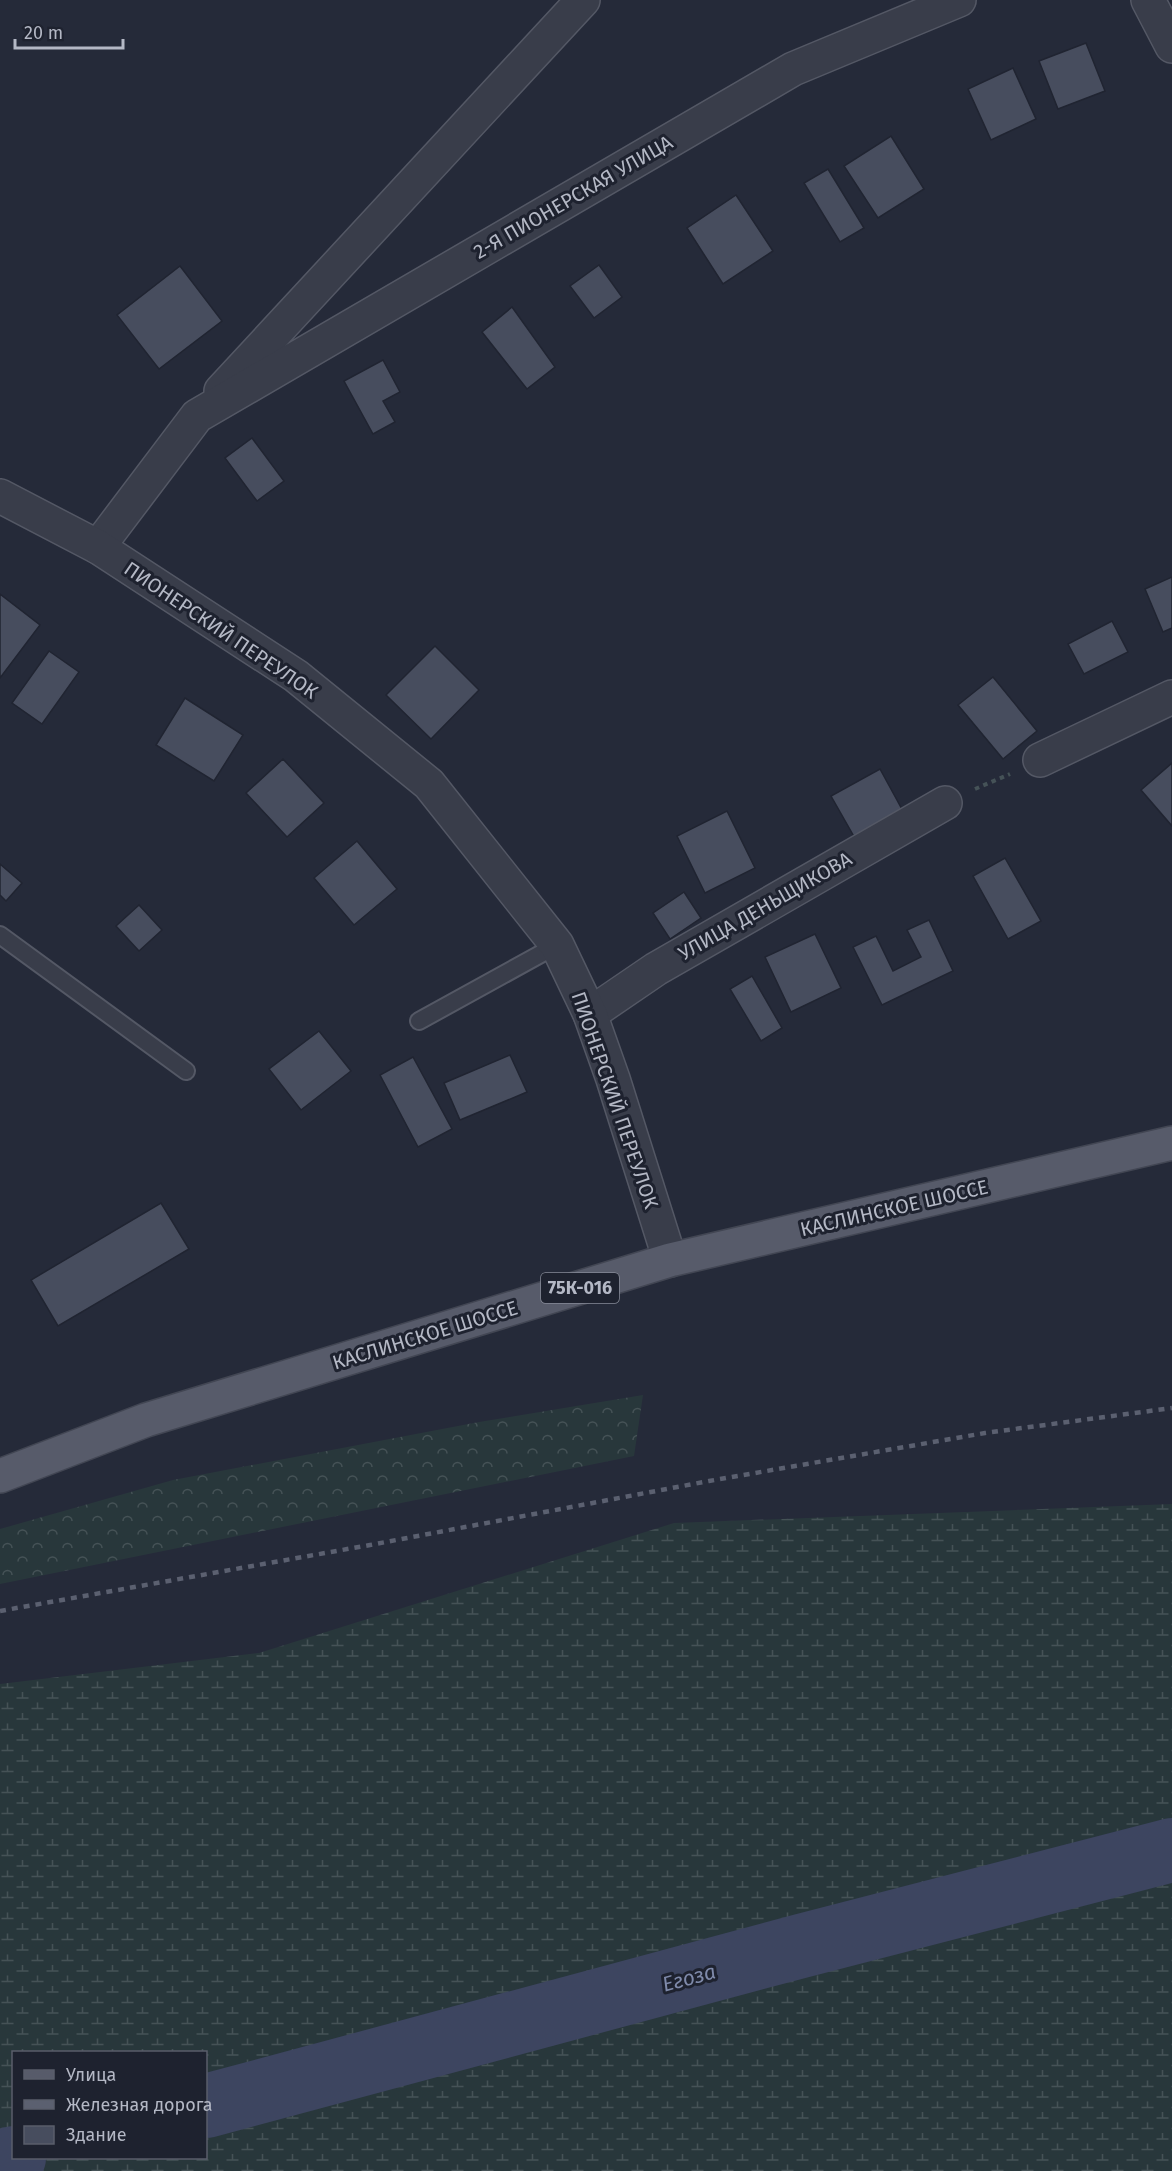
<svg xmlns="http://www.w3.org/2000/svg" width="1172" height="2171" font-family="'Fira Sans',sans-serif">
<defs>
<pattern id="forest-crowns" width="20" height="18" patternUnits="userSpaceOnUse" patternTransform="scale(1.5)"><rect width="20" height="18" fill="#28373b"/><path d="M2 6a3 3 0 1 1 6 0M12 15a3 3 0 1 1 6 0" fill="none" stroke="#455256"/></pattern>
<pattern id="wetland-marsh" width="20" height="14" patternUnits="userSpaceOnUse" patternTransform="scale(1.5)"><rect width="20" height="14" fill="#28373b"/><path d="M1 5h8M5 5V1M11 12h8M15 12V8" fill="none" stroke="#455256"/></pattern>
</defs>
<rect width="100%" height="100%" fill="#252a39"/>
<polygon fill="url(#forest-crowns)" points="643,1395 634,1456 0,1584 0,1529 173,1480 479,1422"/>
<path fill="url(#wetland-marsh)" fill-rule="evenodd" d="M1172,1504V2171H0V1684L259,1653L674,1523ZM14,2052H206V2158H14Z"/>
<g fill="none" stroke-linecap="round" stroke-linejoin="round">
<g stroke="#3d4560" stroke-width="64">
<polyline points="206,2106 801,1946 1172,1850"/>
<polyline points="0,2161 14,2158"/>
</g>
</g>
<g fill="#474d5e" stroke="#202431" stroke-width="1.5">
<polygon points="1086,43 1105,91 1058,109 1039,61"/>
<polygon points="1013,68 1036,119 991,140 968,89"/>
<polygon points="891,136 924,189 878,218 844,166"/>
<polygon points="828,169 864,228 840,242 804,183"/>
<polygon points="736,195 773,251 723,284 687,228"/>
<polygon points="599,265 622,297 594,318 570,286"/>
<polygon points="180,266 222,321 159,369 117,315"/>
<polygon points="512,307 555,367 527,389 482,332"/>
<polygon points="383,360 400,392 383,401 395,422 373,434 344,381"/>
<polygon points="252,438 284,481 257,501 225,458"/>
<polygon points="1172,577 1172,628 1163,632 1145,589"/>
<polygon points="0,594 40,625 0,678"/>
<polygon points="1112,621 1128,652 1084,674 1068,644"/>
<polygon points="435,646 479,690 431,739 386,695"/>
<polygon points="49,651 79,672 42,724 12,703"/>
<polygon points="993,677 1037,731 1003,759 958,705"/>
<polygon points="185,698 243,735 214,781 156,745"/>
<polygon points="283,759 324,803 287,837 246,793"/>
<polygon points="1172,763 1172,826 1141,790"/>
<polygon points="880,769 904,813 856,840 831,796"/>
<polygon points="727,811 755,868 705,893 677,836"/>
<polygon points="357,841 397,889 354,925 314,878"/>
<polygon points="1005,858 1041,921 1008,939 973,876"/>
<polygon points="0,864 22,883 6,901 0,895"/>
<polygon points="684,892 701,918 670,939 653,913"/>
<polygon points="139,905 162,930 139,951 116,926"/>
<polygon points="929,920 953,971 882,1005 853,947 876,936 893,971 921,957 907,930"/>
<polygon points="815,934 841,988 791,1012 765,957"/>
<polygon points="752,976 782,1028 761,1041 730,989"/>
<polygon points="319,1031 351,1071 301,1110 269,1069"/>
<polygon points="510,1055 527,1092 460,1120 444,1083"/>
<polygon points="413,1057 452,1129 418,1147 380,1075"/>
<polygon points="161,1203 189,1249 58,1326 31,1280"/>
</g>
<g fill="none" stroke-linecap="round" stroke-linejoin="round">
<defs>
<g id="service">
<polyline points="0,935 186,1071"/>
<polyline points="419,1021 557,945"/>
</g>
<g id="minor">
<polyline points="1148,0 1172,46"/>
<polyline points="221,391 583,0"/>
<polyline points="98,547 197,416 793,69 959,0"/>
<polyline points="1040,760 1172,697"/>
<polyline points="590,1014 656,969 945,803"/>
</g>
<polyline id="tertiary" points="0,496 98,547 296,676 429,784 557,945 590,1014 613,1079 670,1260"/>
<polyline id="primary" points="0,1476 146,1420 670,1260 1172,1143"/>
</defs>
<use href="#service" stroke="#545865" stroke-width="20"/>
<use href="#minor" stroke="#545865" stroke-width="36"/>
<use href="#tertiary" stroke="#545865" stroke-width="36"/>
<use href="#primary" stroke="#424653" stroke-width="36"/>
<polyline stroke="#455257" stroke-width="4" stroke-dasharray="4.5 4.5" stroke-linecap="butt" points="975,789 1010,774"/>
<use href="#service" stroke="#393d4a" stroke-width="16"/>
<use href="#minor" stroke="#393d4a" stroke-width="33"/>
<use href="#tertiary" stroke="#393d4a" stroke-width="33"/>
<use href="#primary" stroke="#575b6a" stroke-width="33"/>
<polyline stroke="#5b6070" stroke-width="4.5" stroke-dasharray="6 6" stroke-linecap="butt" points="0,1611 370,1545 709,1481 985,1433 1172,1408"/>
</g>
<g text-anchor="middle" stroke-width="6" stroke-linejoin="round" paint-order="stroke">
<rect fill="#1e222f" stroke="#878b98" stroke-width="1.5" x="541" y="1273" width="78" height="30" rx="4.5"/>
<g font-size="18" font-weight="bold" fill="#b4b8c5">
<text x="580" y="1294">75К-016</text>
</g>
<g font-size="20" fill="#b4b8c5" stroke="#1e222f">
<text transform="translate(573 197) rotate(-30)" y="7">2-Я ПИОНЕРСКАЯ УЛИЦА</text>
<text transform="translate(221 630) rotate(34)" y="7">ПИОНЕРСКИЙ ПЕРЕУЛОК</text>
<text transform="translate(765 906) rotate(-30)" y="7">УЛИЦА ДЕНЬЩИКОВА</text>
<text transform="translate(615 1100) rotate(71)" y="7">ПИОНЕРСКИЙ ПЕРЕУЛОК</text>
<text transform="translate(894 1208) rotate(-13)" y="7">КАСЛИНСКОЕ ШОССЕ</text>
<text transform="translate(425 1335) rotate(-17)" y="7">КАСЛИНСКОЕ ШОССЕ</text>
</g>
<g font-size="21" font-style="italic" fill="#7f8aaa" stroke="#1e222f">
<text transform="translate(689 1978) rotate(-15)" y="7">Егоза</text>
</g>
</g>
<rect x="12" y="2051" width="195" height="108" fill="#1e222f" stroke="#5a5e6b" stroke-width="1.5"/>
<rect x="24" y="2070" width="30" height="9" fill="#575b6a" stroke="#5a5e6b" stroke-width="1.5"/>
<text x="66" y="2081" font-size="18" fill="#b4b8c5">Улица</text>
<rect x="24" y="2100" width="30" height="9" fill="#5b6070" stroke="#5a5e6b" stroke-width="1.5"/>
<text x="66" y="2111" font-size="18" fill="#b4b8c5">Железная дорога</text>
<rect x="24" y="2126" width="30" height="18" fill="#474d5e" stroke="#5a5e6b" stroke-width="1.5"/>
<text x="66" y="2141" font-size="18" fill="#b4b8c5">Здание</text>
<path d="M15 39v9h108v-9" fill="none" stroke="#b4b8c5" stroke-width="3"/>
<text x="24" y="39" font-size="18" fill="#b4b8c5" stroke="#1e222f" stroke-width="4.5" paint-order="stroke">20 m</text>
</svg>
